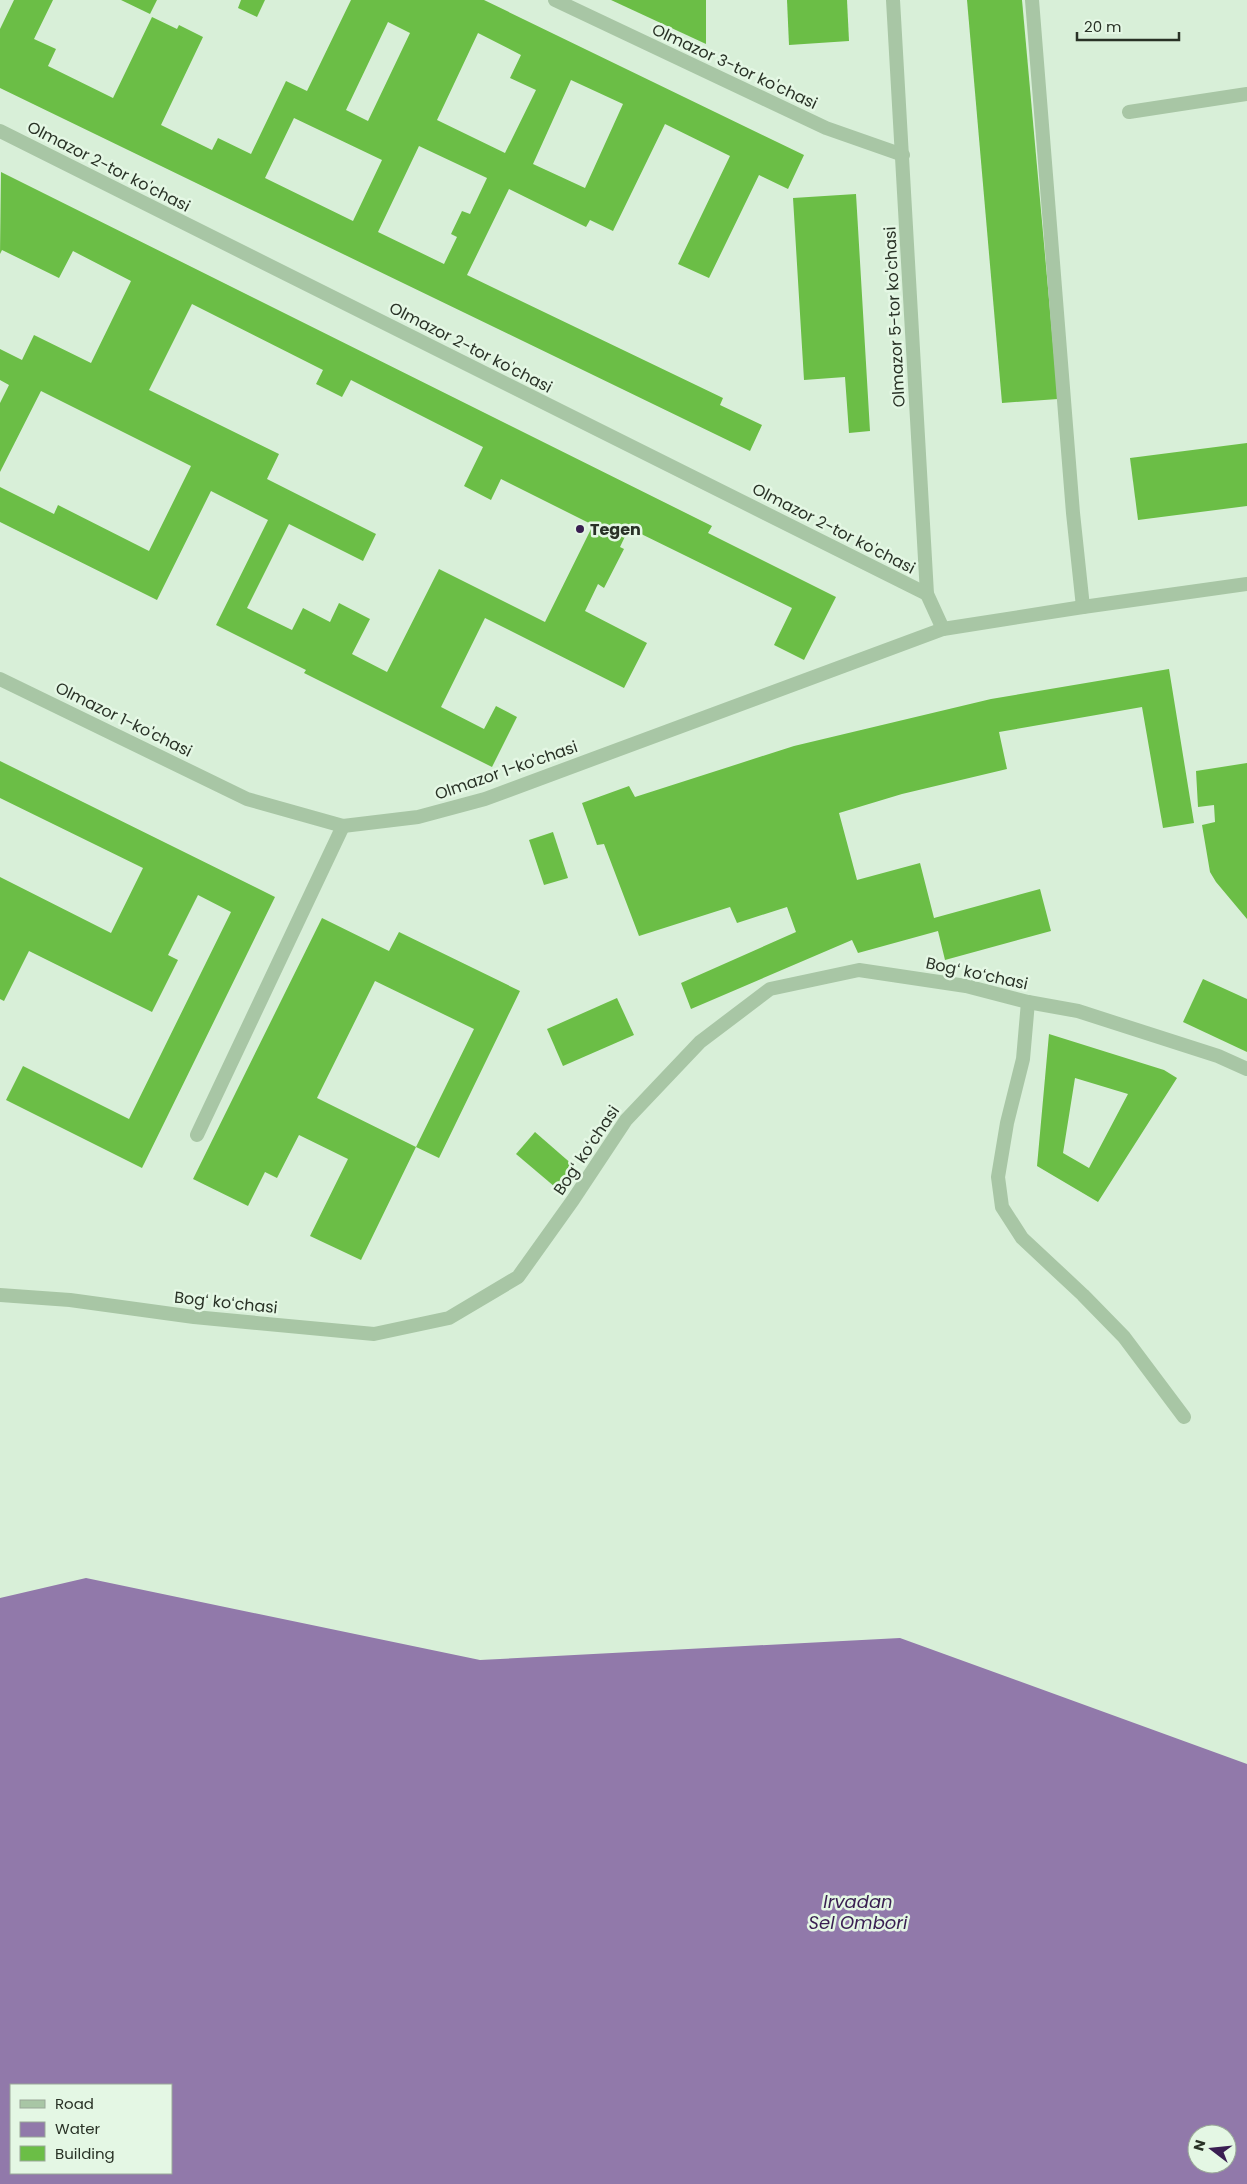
<svg xmlns="http://www.w3.org/2000/svg" width="1247" height="2184" font-family="Poppins,sans-serif">
<rect width="100%" height="100%" fill="#d8efd8"/>
<path fill="#9179aa" fill-rule="evenodd" d="M86,1578L480,1660L900,1638L1247,1764V2184H0V1598ZM11,2085H171V2173H11ZM1197,2134H1227V2164H1197Z"/>
<g fill="#6bbe46" fill-rule="evenodd">
<path d="M14,0H53L34,39L56,49L48,66L113,98L152,17L177,29L179,25L203,37L161,125L212,150L218,138L251,154L286,81L307,91L351,0H484L804,155L788,189L759,175L709,278L678,264L730,156L665,124L613,231L590,220L586,227L509,189L467,275L723,398L720,405L762,425L750,451L0,88V29ZM388,22L410,33L368,121L346,110ZM478,33L521,55L510,78L536,90L505,153L437,120ZM571,80L623,104L585,188L533,164ZM294,118L382,160L353,221L265,178ZM419,146L487,178L470,214L462,211L451,234L457,237L444,264L378,232Z"/>
<polygon points="121,0 157,0 150,14"/>
<polygon points="241,0 265,0 257,17 238,8"/>
<polygon points="611,0 706,0 706,44"/>
<polygon points="787,0 847,0 849,41 789,45"/>
<polygon points="967,0 1022,0 1058,399 1002,403"/>
<path d="M1,172L712,526L708,533L836,597L804,660L774,645L792,608L629,528L620,547L624,549L604,588L598,584L585,611L647,643L624,688L485,618L441,707L484,729L496,706L517,717L492,767L304,673L306,670L216,625L268,520L211,491L157,600L0,522V487L54,514L58,505L149,551L191,466L41,391L0,472V403L9,385L0,380V349L22,360L34,335L91,363L131,281L73,251L59,278L2,250L0,254ZM192,304L323,370L316,384L342,397L351,380L483,447L464,486L491,500L501,479L593,525L545,622L439,569L387,672L352,654L370,619L339,603L330,622L303,608L292,630L247,608L289,524L363,561L376,534L267,479L279,454L149,390Z"/>
<polygon points="856,194 870,431 849,433 845,377 804,380 793,198"/>
<polygon points="1247,443 1247,506 1138,520 1130,458"/>
<polygon points="1169,669 1194,823 1163,828 1142,707 999,732 1007,769 902,794 839,813 857,880 920,863 934,918 1040,889 1051,931 945,960 938,931 858,953 852,940 691,1009 681,983 796,932 787,907 737,923 730,907 639,936 604,844 597,845 582,803 629,786 635,797 794,746 991,699"/>
<polygon points="0,761 275,897 142,1168 6,1100 23,1066 129,1119 231,912 198,895 168,955 178,960 152,1012 29,951 4,1001 0,999 0,877 111,933 143,868 0,798"/>
<polygon points="1247,763 1247,919 1216,882 1210,872 1202,825 1215,822 1214,805 1198,807 1196,771"/>
<polygon points="553,832 568,878 544,885 529,840"/>
<polygon points="322,918 389,951 399,932 520,991 439,1158 416,1147 474,1029 375,981 317,1098 416,1147 361,1260 310,1236 348,1159 299,1135 277,1178 265,1172 248,1206 193,1179"/>
<polygon points="1203,979 1247,999 1247,1052 1183,1022"/>
<polygon points="617,998 634,1035 563,1066 547,1029"/>
<path d="M1049,1034L1164,1070L1177,1078L1098,1202L1037,1166ZM1075,1078L1128,1094L1089,1168L1063,1153Z"/>
<polygon points="535,1132 574,1166 555,1187 516,1154"/>
</g>
<g fill="none" stroke-linecap="round" stroke-linejoin="round">
<g stroke="#a8c6a5" stroke-width="14">
<polyline points="1032,0 1073,513 1083,607"/>
<polyline points="1129,112 1247,94"/>
<polyline points="197,1135 343,826"/>
</g>
<g stroke="#a8c6a5" stroke-width="14">
<polyline points="555,0 826,128 903,155"/>
<polyline points="893,0 927,594 943,629"/>
<polyline points="0,131 927,594"/>
<polyline points="0,679 247,799 343,826 418,817 485,799 943,629 1083,607 1247,584"/>
<polyline points="1028,1002 1023,1059 1007,1123 998,1177 1002,1207 1022,1238 1083,1295 1124,1337 1184,1417"/>
<polyline points="0,1295 70,1300 194,1317 374,1334 449,1318 518,1277 573,1200 626,1120 700,1042 770,989 859,970 966,986 1028,1002 1078,1011 1218,1056 1247,1069"/>
</g>
</g>
<circle fill="#391e51" stroke="#e4f7e4" stroke-width="2" cx="580" cy="529" r="5"/>
<g text-anchor="middle" stroke-width="5" stroke-linejoin="round" paint-order="stroke">
<g font-size="16" fill="#293226" stroke="#e4f7e4">
<text transform="translate(735 66) rotate(25)" y="6">Olmazor 3-tor ko'chasi</text>
<text transform="translate(109 166) rotate(27)" y="6">Olmazor 2-tor ko'chasi</text>
<text transform="translate(894 317) rotate(-93)" y="6">Olmazor 5-tor ko'chasi</text>
<text transform="translate(471 347) rotate(27)" y="6">Olmazor 2-tor ko'chasi</text>
<text transform="translate(834 528) rotate(27)" y="6">Olmazor 2-tor ko'chasi</text>
<text transform="translate(124 719) rotate(26)" y="6">Olmazor 1-ko'chasi</text>
<text transform="translate(506 770) rotate(-19)" y="6">Olmazor 1-ko'chasi</text>
<text transform="translate(977 973) rotate(12)" y="6">Bogʻ koʻchasi</text>
<text transform="translate(586 1150) rotate(-56)" y="6">Bogʻ koʻchasi</text>
<text transform="translate(226 1302) rotate(6)" y="6">Bogʻ koʻchasi</text>
</g>
<g font-size="16" font-weight="bold" fill="#293226" stroke="#e4f7e4" text-anchor="start">
<text x="590" y="535">Tegen</text>
</g>
<g font-size="18" font-style="italic" fill="#391e51" stroke="#e4f7e4">
<text x="858" y="1908">Irvadan<tspan x="858" dy="21">Sel Ombori</tspan></text>
</g>
</g>
<rect x="10" y="2084" width="162" height="90" fill="#e4f7e4" stroke="#99a898"/>
<rect x="20" y="2100" width="25" height="8" fill="#a8c6a5" stroke="#99a898"/>
<text x="55" y="2109" font-size="15" fill="#293226">Road</text>
<rect x="20" y="2122" width="25" height="15" fill="#9179aa" stroke="#99a898"/>
<text x="55" y="2134" font-size="15" fill="#293226">Water</text>
<rect x="20" y="2146" width="25" height="15" fill="#6bbe46" stroke="#99a898"/>
<text x="55" y="2159" font-size="15" fill="#293226">Building</text>
<g transform="translate(1212 2149) rotate(286)"><circle r="24" fill="#e4f7e4" stroke="#99a898"/>
<path d="M0-4L9 19L0 12L-9 19Z" fill="#391e51"/>
<text y="-8" font-size="14" font-weight="bold" text-anchor="middle" fill="#293226">N</text>
</g>
<path d="M1077 32v8h102v-8" fill="none" stroke="#293226" stroke-width="2.5"/>
<text x="1084" y="32" font-size="15" fill="#293226" stroke="#e4f7e4" stroke-width="4" paint-order="stroke">20 m</text>
</svg>
